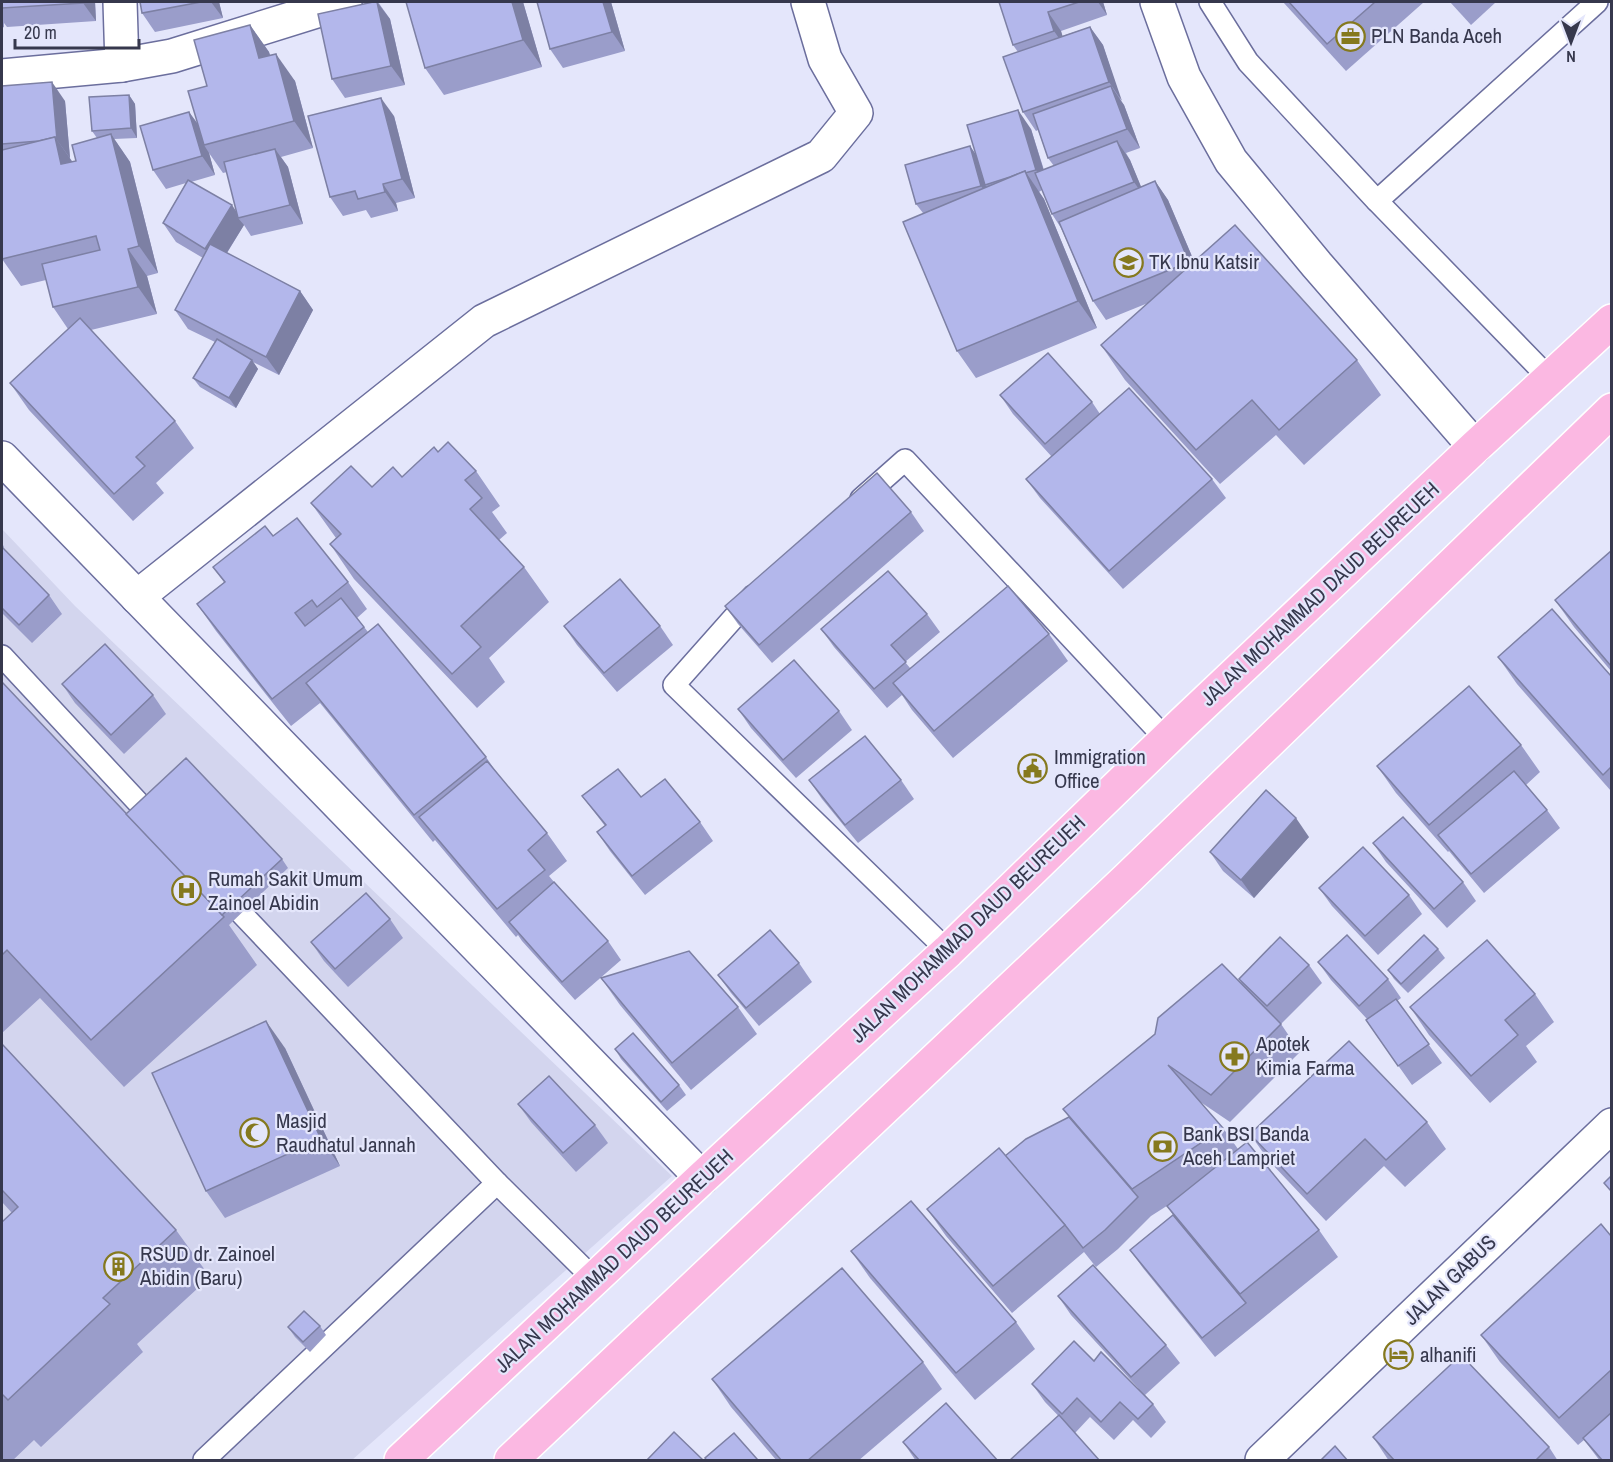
<svg xmlns="http://www.w3.org/2000/svg" width="1613" height="1462" font-family="'Archivo Narrow',sans-serif">
<rect width="100%" height="100%" fill="#e4e6fb"/>
<polygon fill="#d3d5ee" points="2,529 75,606 672,1176 352,1460 2,1460"/>
<g fill="none" stroke-linecap="round" stroke-linejoin="round">
<defs>
<g id="service">
<polyline points="1210,2 1248,62 1377,201 1550,379"/>
<polyline points="1377,201 1597,2"/>
<polyline points="861,499 905,460 1166,739"/>
<polyline points="753,596 674,685 948,951"/>
<polyline points="2,656 146,811"/>
<polyline points="241,913 497,1183"/>
<polyline points="204,1460 497,1183 595,1280"/>
</g>
<g id="minor">
<polyline points="120,2 122,65"/>
<polyline points="1157,2 1184,77 1231,161 1317,265 1475,447"/>
<polyline points="2,76 122,65 172,56 345,2"/>
<polyline points="2,458 702,1178"/>
<polyline points="137,597 484,321 821,156 856,113 825,59 808,2"/>
<polyline points="1262,1460 1612,1125"/>
</g>
<g id="trunk">
<polyline points="401,1460 702,1178 948,951 1181,725 1475,447 1612,321"/>
<polyline points="511,1460 1128,878 1612,410"/>
</g>
</defs>
<use href="#service" stroke="#6b6e9d" stroke-width="24"/>
<use href="#minor" stroke="#6b6e9d" stroke-width="36"/>
<use href="#trunk" stroke="#fff" stroke-width="36"/>
<use href="#service" stroke="#fff" stroke-width="21"/>
<use href="#minor" stroke="#fff" stroke-width="33"/>
<use href="#trunk" stroke="#fbb8e2" stroke-width="33"/>
</g>
<g fill="#9a9dca" fill-rule="evenodd">
<polygon points="2,2 95,2 96,21 7,27 4,23 4,27 2,28"/>
<polygon points="140,2 219,2 223,18 155,32 142,13"/>
<polygon points="373,2 378,2 390,19 405,85 345,98 332,79"/>
<polygon points="523,2 542,67 444,95 425,68"/>
<polygon points="537,2 611,2 625,51 563,68 550,49"/>
<polygon points="999,2 1103,2 1107,15 1061,31 1062,36 1090,27 1103,45 1121,101 1124,105 1140,148 1126,153 1130,160 1141,187 1155,181 1168,200 1194,261 1357,360 1381,395 1304,465 1276,435 1220,484 1125,380 1101,345 1148,303 1106,320 1093,301 1061,228 1052,214 1042,190 1039,192 1044,199 1097,328 976,378 957,351 923,213 916,204 970,146 976,155 1031,129 1044,170 1054,166 1048,158 1038,130 1036,131 1023,112 1018,52 1013,45"/>
<polygon points="1283,2 1424,2 1346,71"/>
<polygon points="1450,2 1496,2 1471,25"/>
<path d="M250,25L269,52L270,55L295,81L313,148L281,157L288,167L303,224L251,236L244,225L227,253L300,291L313,310L279,375L253,362L258,369L236,408L200,387L193,378L215,342L188,329L175,310L203,258L176,242L163,223L186,183L166,189L153,170L189,112L198,124L207,86ZM209,153L223,173L227,172L237,214L191,182L215,175Z"/>
<polygon points="2,86 65,101 70,158 69,158 72,162 76,161 97,138 92,131 129,95 135,104 137,138 114,139 130,162 158,273 147,276 157,314 91,330 175,421 194,448 156,483 164,493 133,521 29,410 10,383 68,329 53,307 46,280 21,286 2,259"/>
<polygon points="394,116 415,198 396,203 398,211 371,218 366,210 343,216 330,197"/>
<polygon points="1000,395 1092,402 1100,414 1212,479 1226,498 1123,589 1040,498 1026,479 1052,457 1013,414"/>
<polygon points="438,452 476,471 500,506 492,512 507,533 499,540 524,567 549,602 489,658 505,682 477,708 354,579 330,544 336,538 311,503 372,487 402,477"/>
<polygon points="911,512 924,531 772,663 738,624 725,606"/>
<polygon points="273,536 348,582 367,609 357,618 368,632 486,757 499,776 547,833 567,861 549,876 554,882 608,941 621,960 575,1000 522,941 518,935 516,937 435,840 433,842 320,703 291,726 216,631 197,604 224,582 213,567"/>
<polygon points="2,543 4,547 3,548 49,595 62,614 32,643 2,613"/>
<polygon points="1611,551 1611,671 1574,627 1555,600"/>
<polygon points="927,614 940,632 905,662 910,668 1049,634 1068,661 953,758 912,710 902,695 887,708 834,647 821,629"/>
<polygon points="564,626 660,626 673,645 617,692 577,645"/>
<polygon points="1498,657 1611,676 1611,791 1517,684"/>
<polygon points="2,682 126,814 282,859 288,868 229,925 257,965 124,1087 40,998 2,1033"/>
<polygon points="62,684 153,695 166,714 124,754 75,703"/>
<polygon points="738,709 839,711 852,730 796,778 751,728"/>
<polygon points="1521,745 1540,772 1526,785 1547,810 1560,828 1484,893 1449,851 1448,852 1396,793 1377,766"/>
<polygon points="809,780 901,780 914,799 858,843 822,799"/>
<polygon points="582,796 700,822 713,841 645,895 610,851 597,832 605,826"/>
<polygon points="1309,837 1254,898 1223,871 1210,852"/>
<polygon points="1373,843 1463,882 1476,901 1447,928 1386,862"/>
<polygon points="1319,888 1409,895 1422,914 1378,955 1332,906"/>
<polygon points="390,919 403,938 348,987 324,961 311,942"/>
<polygon points="1438,949 1445,958 1408,993 1394,979 1388,970"/>
<polygon points="1318,962 1388,979 1401,998 1397,1001 1442,1063 1412,1085 1366,1020 1367,1019 1331,980"/>
<polygon points="799,963 812,982 759,1026 731,993 718,975"/>
<polygon points="1309,965 1322,983 1281,1024 1300,1052 1230,1122 1199,1101 1223,1128 1238,1149 1319,1230 1338,1257 1215,1357 1143,1268 1130,1250 1173,1215 1167,1206 1173,1202 1151,1216 1118,1249 1096,1267 1084,1252 1012,1313 946,1236 927,1209 1005,1156 1069,1117 1063,1109 1242,984 1239,979"/>
<polygon points="601,978 738,1007 757,1034 691,1090 620,1005"/>
<polygon points="1535,994 1554,1022 1526,1046 1537,1062 1490,1103 1429,1035 1410,1007"/>
<polygon points="2,1044 176,1230 210,1277 137,1344 143,1352 41,1447 34,1440 12,1461 2,1461 2,1222 12,1213 2,1202"/>
<polygon points="285,1048 340,1166 225,1218 206,1191"/>
<polygon points="615,1049 679,1085 686,1095 667,1111 621,1059"/>
<polygon points="518,1104 595,1125 608,1143 576,1172 531,1122"/>
<polygon points="1427,1122 1446,1149 1405,1187 1384,1166 1326,1221 1269,1161 1250,1134"/>
<polygon points="1611,1236 1611,1461 1600,1461 1584,1440 1578,1445 1500,1362 1481,1335"/>
<polygon points="851,1251 1016,1322 1035,1349 975,1400 870,1278"/>
<polygon points="1058,1296 1166,1345 1180,1363 1145,1395 1153,1404 1166,1422 1151,1438 1133,1420 1114,1440 1090,1417 1075,1433 1045,1402 1032,1384 1094,1361 1139,1389 1071,1315"/>
<polygon points="320,1326 326,1335 310,1352 295,1337 288,1327"/>
<polygon points="923,1362 942,1389 858,1461 777,1461 731,1407 712,1379"/>
<polygon points="1373,1437 1549,1447 1558,1461 1389,1461"/>
<polygon points="903,1442 998,1461 916,1461"/>
</g>
<g fill="#7d80a4">
<polygon points="83,2 95,2 96,21 83,3"/>
<polygon points="211,2 219,2 223,18"/>
<polygon points="377,2 390,19 405,85 391,66"/>
<polygon points="512,2 523,2 542,67 523,40"/>
<polygon points="603,2 611,2 625,51 612,32"/>
<polygon points="1098,2 1103,2 1107,15"/>
<polygon points="1048,12 1061,31 1067,50 1054,31"/>
<polygon points="250,25 269,52 278,85 259,58"/>
<polygon points="1090,27 1103,45 1122,101 1109,82"/>
<polygon points="276,54 295,81 313,148 294,121"/>
<polygon points="52,82 65,101 70,158 57,140"/>
<polygon points="1111,86 1124,105 1140,148 1127,129"/>
<polygon points="129,95 135,104 137,138 131,128"/>
<polygon points="381,98 394,116 415,198 402,179"/>
<polygon points="1018,110 1031,129 1049,188 1036,170"/>
<polygon points="189,112 202,130 204,145 209,153 215,175 202,156"/>
<polygon points="111,134 130,162 158,273 139,246"/>
<polygon points="55,137 74,164 61,164"/>
<polygon points="1117,141 1130,160 1147,201 1134,182"/>
<polygon points="970,146 983,165 985,185 991,193 994,204 981,186"/>
<polygon points="275,149 288,167 303,224 290,205"/>
<polygon points="1025,171 1044,199 1097,328 1078,301"/>
<polygon points="1155,181 1168,200 1202,280 1189,262"/>
<polygon points="383,184 396,203 398,211 385,192"/>
<polygon points="232,205 240,217 238,218 244,225 218,267 205,249"/>
<polygon points="128,249 147,276 157,314 138,287"/>
<polygon points="300,291 313,310 279,375 266,357"/>
<polygon points="252,360 258,369 236,408 229,398"/>
<polygon points="1296,818 1309,837 1254,898 1241,880"/>
<polygon points="266,1021 285,1048 340,1166 321,1139"/>
</g>
<g fill="#b3b7eb" stroke="#7d80a4" stroke-width="1.5">
<polygon points="2,2 83,2 83,3 2,8"/>
<polygon points="140,2 201,2 142,13"/>
<polygon points="373,2 377,2 391,66 332,79 318,14"/>
<polygon points="406,2 512,2 523,40 425,68"/>
<polygon points="537,2 603,2 612,32 550,49"/>
<polygon points="999,2 1079,2 1048,12 1054,31 1013,45"/>
<polygon points="1289,2 1375,2 1327,44"/>
<polygon points="250,25 259,58 276,54 294,121 204,145 188,91 207,86 194,40"/>
<polygon points="1090,27 1109,82 1023,112 1003,57"/>
<polygon points="52,82 57,140 55,137 39,141 2,144 2,86"/>
<polygon points="1111,86 1127,129 1048,158 1033,114"/>
<polygon points="129,95 131,128 92,131 89,97"/>
<polygon points="381,98 402,179 383,184 385,192 358,199 355,191 330,197 308,116"/>
<polygon points="1018,110 1036,170 1025,173 1025,171 1010,177 985,185 967,125"/>
<polygon points="189,112 202,156 153,170 140,126"/>
<polygon points="111,134 139,246 128,249 138,287 53,307 42,264 100,250 96,236 2,259 2,150 55,137 61,164 76,161 72,145"/>
<polygon points="1117,141 1134,182 1052,214 1035,173"/>
<polygon points="970,146 981,186 916,204 905,165"/>
<polygon points="275,149 290,205 238,218 224,162"/>
<polygon points="1025,171 1078,301 957,351 903,222"/>
<polygon points="188,180 232,205 205,249 163,223"/>
<polygon points="1155,181 1189,262 1093,301 1059,222"/>
<polygon points="1235,225 1357,360 1279,430 1252,400 1196,450 1101,345"/>
<polygon points="210,244 300,291 266,357 175,310"/>
<polygon points="80,318 175,421 136,457 145,466 114,494 10,383"/>
<polygon points="217,339 252,360 229,398 193,378"/>
<polygon points="1048,353 1092,402 1045,444 1000,395"/>
<polygon points="1129,388 1212,479 1109,571 1026,479"/>
<polygon points="448,442 476,471 465,480 482,498 470,509 524,567 461,626 481,647 452,674 330,544 341,534 311,503 351,466 372,487 393,467 402,477 434,447 438,452"/>
<polygon points="877,473 911,512 759,645 725,606"/>
<polygon points="297,518 348,582 317,607 312,600 295,613 305,626 341,598 364,627 272,699 197,604 225,582 213,567 265,526 273,536"/>
<polygon points="2,547 49,595 19,625 2,608"/>
<polygon points="1611,551 1611,666 1555,600"/>
<polygon points="888,571 927,614 891,645 906,662 874,689 821,629"/>
<polygon points="620,579 660,626 604,673 564,626"/>
<polygon points="1008,586 1049,634 934,731 893,683"/>
<polygon points="1552,609 1611,676 1611,767 1603,775 1498,657"/>
<polygon points="378,624 486,757 414,815 306,683"/>
<polygon points="105,644 153,695 111,735 62,684"/>
<polygon points="794,660 839,711 783,760 738,709"/>
<polygon points="2,682 224,917 91,1040 7,950 2,955"/>
<polygon points="1469,686 1521,745 1429,825 1377,766"/>
<polygon points="865,736 901,780 845,825 809,780"/>
<polygon points="186,758 282,859 222,915 126,814"/>
<polygon points="487,761 547,833 528,850 545,870 497,909 419,817"/>
<polygon points="618,769 641,797 665,779 700,822 632,876 597,832 606,825 582,796"/>
<polygon points="1514,771 1547,810 1471,874 1438,835"/>
<polygon points="1266,790 1296,818 1241,880 1210,852"/>
<polygon points="1403,817 1463,882 1434,909 1373,843"/>
<polygon points="1363,847 1409,895 1365,936 1319,888"/>
<polygon points="554,882 608,941 562,982 509,922"/>
<polygon points="366,893 390,919 335,969 311,942"/>
<polygon points="770,930 799,963 746,1008 718,975"/>
<polygon points="1347,935 1388,979 1359,1006 1318,962"/>
<polygon points="1424,935 1438,949 1401,984 1388,970"/>
<polygon points="1280,937 1309,965 1267,1006 1239,979"/>
<polygon points="1487,940 1535,994 1505,1020 1518,1035 1471,1076 1410,1007"/>
<polygon points="689,951 738,1007 672,1063 601,978"/>
<polygon points="1222,964 1281,1024 1211,1095 1168,1065 1223,1128 1132,1189 1063,1109 1155,1034 1158,1018"/>
<polygon points="1396,999 1429,1044 1398,1066 1366,1020"/>
<polygon points="266,1021 321,1139 206,1191 152,1073"/>
<polygon points="633,1033 679,1085 661,1102 615,1049"/>
<polygon points="1349,1041 1427,1122 1386,1160 1365,1139 1307,1194 1250,1134"/>
<polygon points="2,1044 176,1230 103,1298 110,1304 8,1400 2,1394 2,1222 18,1207 2,1190"/>
<polygon points="549,1076 595,1125 563,1153 518,1104"/>
<polygon points="1069,1117 1138,1197 1105,1230 1083,1248 1065,1225 1005,1156 1026,1139"/>
<polygon points="1247,1142 1319,1230 1240,1294 1167,1206"/>
<polygon points="999,1148 1065,1225 993,1286 927,1209"/>
<polygon points="1611,1176 1611,1191 1604,1183"/>
<polygon points="911,1201 1016,1322 956,1373 851,1251"/>
<polygon points="1173,1215 1246,1303 1202,1338 1130,1250"/>
<polygon points="1601,1224 1611,1236 1611,1370 1559,1418 1481,1335"/>
<polygon points="1093,1265 1166,1345 1131,1377 1058,1296"/>
<polygon points="842,1268 923,1362 807,1461 782,1461 712,1379"/>
<polygon points="304,1311 320,1326 303,1342 288,1327"/>
<polygon points="1074,1341 1094,1361 1101,1352 1153,1404 1138,1419 1120,1402 1101,1422 1077,1398 1062,1414 1032,1384"/>
<polygon points="1461,1355 1549,1447 1535,1461 1395,1461 1373,1437"/>
<polygon points="946,1403 998,1461 920,1461 903,1442"/>
<polygon points="1611,1413 1611,1461 1603,1461 1583,1438"/>
<polygon points="1059,1415 1100,1461 1009,1461"/>
<polygon points="674,1432 704,1461 646,1461"/>
<polygon points="734,1433 757,1459 755,1461 707,1461 705,1458"/>
<polygon points="1335,1446 1348,1461 1320,1461"/>
</g>
<defs>
<symbol id="office-ring" viewBox="-11 -11 22 22"><circle r="9.5" fill="#e4e6fb" stroke="#85791e" stroke-width="1.5"/><path d="M-6-3h4V-5.5h4V-3h4V5H-6ZM-1-4.5V-3h2v-1.5ZM-6 0V1H6V0Z" fill="#85791e"/></symbol>
<symbol id="school-ring" viewBox="-11 -11 22 22"><circle r="9.5" fill="#e4e6fb" stroke="#85791e" stroke-width="1.5"/><path d="M0-5L7-2L0 1L-7-2ZM-4 1L0 2.5L4 1V4Q0 6-4 4Z" fill="#85791e"/></symbol>
<symbol id="civic-ring" viewBox="-11 -11 22 22"><circle r="9.5" fill="#e4e6fb" stroke="#85791e" stroke-width="1.5"/><path d="M-.6-6.5H3V-4.5H.6V-3L4-1V1h2V6H-6V1h2V-1L-.6-3ZM-1.2 2.5V6h2.4V2.5Z" fill="#85791e"/></symbol>
<symbol id="hospital-ring" viewBox="-11 -11 22 22"><circle r="9.5" fill="#e4e6fb" stroke="#85791e" stroke-width="1.5"/><path d="M-5-5h3v3.5h4V-5h3V5h-3V1.5h-4V5h-3Z" fill="#85791e"/></symbol>
<symbol id="pharmacy-ring" viewBox="-11 -11 22 22"><circle r="9.5" fill="#e4e6fb" stroke="#85791e" stroke-width="1.5"/><path d="M-2-6h4v4h4v4h-4v4h-4v-4h-4v-4h4Z" fill="#85791e"/></symbol>
<symbol id="mosque-ring" viewBox="-11 -11 22 22"><circle r="9.5" fill="#e4e6fb" stroke="#85791e" stroke-width="1.5"/><path d="M3.5-4.9A6 6 0 1 0 3.5 4.9A5 5 0 1 1 3.5-4.9Z" fill="#85791e"/></symbol>
<symbol id="bank-ring" viewBox="-11 -11 22 22"><circle r="9.5" fill="#e4e6fb" stroke="#85791e" stroke-width="1.5"/><path d="M-6-4H6V4H-6ZM0-2.3a2.3 2.3 0 1 0 0 4.6a2.3 2.3 0 1 0 0-4.6Z" fill="#85791e"/></symbol>
<symbol id="building-ring" viewBox="-11 -11 22 22"><circle r="9.5" fill="#e4e6fb" stroke="#85791e" stroke-width="1.5"/><path d="M-4-6H4V6H1V3H-1V6H-4ZM-2.5-4.3h1.7v1.8h-1.7ZM.8-4.3h1.7v1.8H.8ZM-2.5-1h1.7V.8h-1.7ZM.8-1h1.7V.8H.8Z" fill="#85791e"/></symbol>
<symbol id="hotel-ring" viewBox="-11 -11 22 22"><circle r="9.5" fill="#e4e6fb" stroke="#85791e" stroke-width="1.5"/><path d="M-6-4.5h1.5V1H6V5H4.5V3h-9V5H-6ZM-4 0a1.8 1.8 0 1 1 3.6 0ZM.5 0V-2.5h3Q6-2.5 6 0Z" fill="#85791e"/></symbol>
</defs>
<g fill-rule="evenodd">
<use href="#office-ring" x="1334" y="20" width="33" height="33"/>
<use href="#school-ring" x="1112" y="246" width="33" height="33"/>
<use href="#civic-ring" x="1016" y="752" width="33" height="33"/>
<use href="#hospital-ring" x="170" y="874" width="33" height="33"/>
<use href="#pharmacy-ring" x="1218" y="1040" width="33" height="33"/>
<use href="#mosque-ring" x="238" y="1116" width="33" height="33"/>
<use href="#bank-ring" x="1146" y="1130" width="33" height="33"/>
<use href="#building-ring" x="102" y="1250" width="33" height="33"/>
<use href="#hotel-ring" x="1382" y="1338" width="33" height="33"/>
</g>
<g text-anchor="middle" stroke-width="4.5" stroke-linejoin="round" paint-order="stroke">
<g font-size="21" fill="#36384d" stroke="#e4e6fb" text-anchor="start">
<text x="1371" y="43">PLN Banda Aceh</text>
<text x="1149" y="269">TK Ibnu Katsir</text>
<text x="1054" y="764">Immigration<tspan x="1054" dy="24">Office</tspan></text>
<text x="208" y="886">Rumah Sakit Umum<tspan x="208" dy="24">Zainoel Abidin</tspan></text>
<text x="1256" y="1051">Apotek<tspan x="1256" dy="24">Kimia Farma</tspan></text>
<text x="276" y="1128">Masjid<tspan x="276" dy="24">Raudhatul Jannah</tspan></text>
<text x="1183" y="1141">Bank BSI Banda<tspan x="1183" dy="24">Aceh Lampriet</tspan></text>
<text x="140" y="1261">RSUD dr. Zainoel<tspan x="140" dy="24">Abidin (Baru)</tspan></text>
<text x="1420" y="1362">alhanifi</text>
</g>
<g font-size="21" fill="#36384d" stroke="#e4e6fb">
<text transform="translate(1320 594) rotate(-43)" y="7">JALAN MOHAMMAD DAUD BEUREUEH</text>
<text transform="translate(968 929) rotate(-44)" y="7">JALAN MOHAMMAD DAUD BEUREUEH</text>
<text transform="translate(614 1261) rotate(-43)" y="7">JALAN MOHAMMAD DAUD BEUREUEH</text>
<text transform="translate(1450 1280) rotate(-44)" y="7">JALAN GABUS</text>
</g>
</g>
<rect width="1613" height="1462" fill="none" stroke="#36384d" stroke-width="6"/>
<g transform="translate(1571 42) rotate(180)" stroke="#e4e6fb" stroke-width="4.5" paint-order="stroke">
<path d="M0-4.5L10 22L0 15L-10 22Z" fill="#36384d"/>
<text y="-9" font-size="16" font-weight="bold" text-anchor="middle" fill="#36384d">N</text>
</g>
<path d="M15 39v9h124v-9" fill="none" stroke="#36384d" stroke-width="3"/>
<text x="24" y="39" font-size="18" fill="#36384d" stroke="#e4e6fb" stroke-width="4.5" paint-order="stroke">20 m</text>
</svg>
